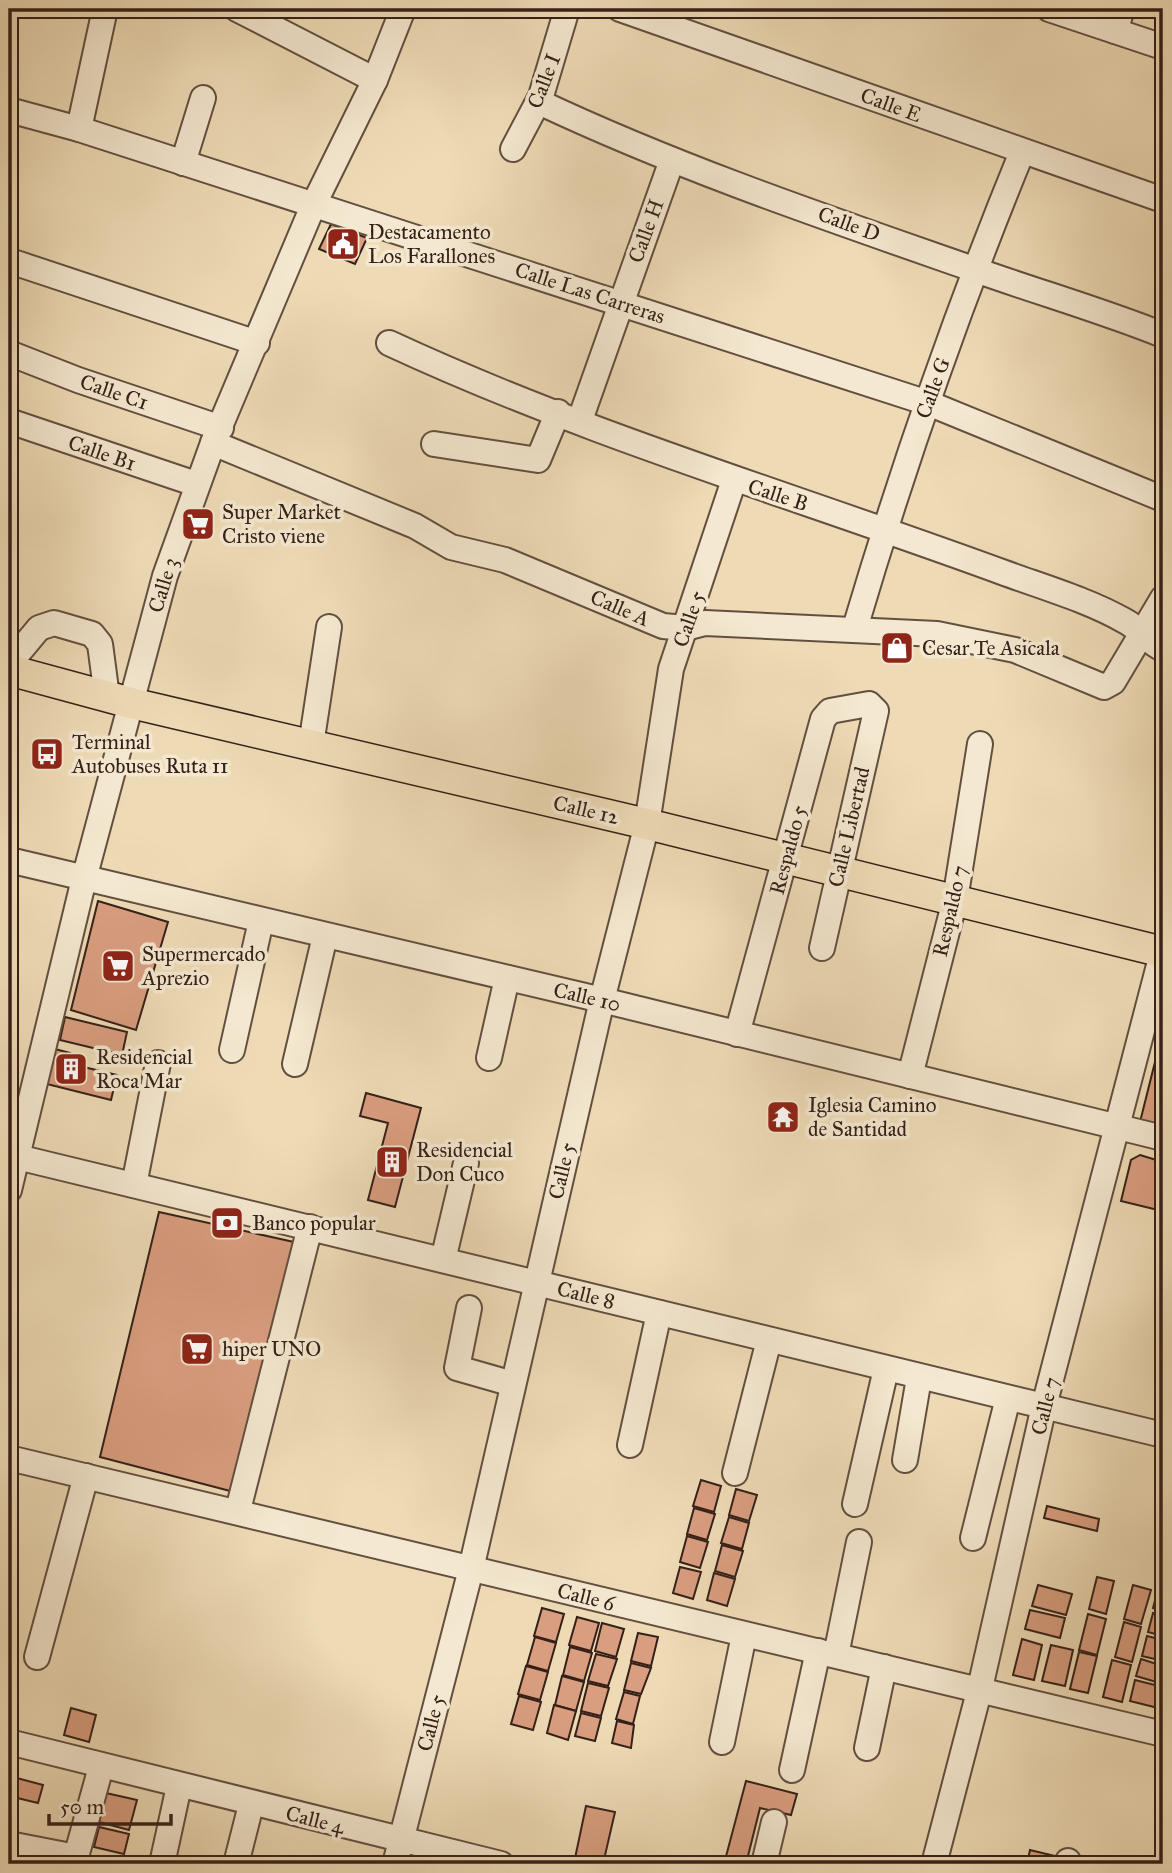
<svg xmlns="http://www.w3.org/2000/svg" width="1172" height="1873" font-family="'IM FELL Great Primer',serif">
<rect width="100%" height="100%" fill="#eedbb6"/>
<filter id="stains"><feTurbulence type="fractalNoise" baseFrequency=".00286" numOctaves="4"/><feColorMatrix values="0 0 0 0 .2 0 0 0 0 .09 0 0 0 0 .02 0 0 0 .5 -.17"/></filter>
<radialGradient id="worn" r=".72"><stop offset=".6" stop-color="#630" stop-opacity="0"/><stop offset="1" stop-color="#630" stop-opacity=".3"/></radialGradient>
<g fill="#d99e80" stroke="#352018" stroke-width="2">
<polygon points="331,224 367,238 355,264 319,249"/>
<polygon points="98,901 168,922 136,1030 71,1010"/>
<polygon points="65,1017 127,1032 122,1055 60,1040"/>
<polygon points="55,1049 70,1053 67,1063 117,1075 111,1100 47,1084"/>
<polygon points="1155,1062 1163,1064 1163,1131 1139,1126"/>
<polygon points="366,1093 421,1108 395,1207 368,1200 388,1123 360,1116"/>
<polygon points="1140,1155 1163,1162 1163,1190 1158,1210 1121,1201 1131,1160"/>
<polygon points="159,1212 294,1242 234,1492 100,1457"/>
<polygon points="701,1480 721,1486 714,1512 693,1506"/>
<polygon points="736,1489 757,1495 749,1521 729,1515"/>
<polygon points="1047,1506 1099,1519 1097,1531 1044,1518"/>
<polygon points="694,1508 715,1514 707,1540 687,1534"/>
<polygon points="729,1517 749,1523 742,1549 721,1543"/>
<polygon points="687,1536 708,1542 700,1568 680,1562"/>
<polygon points="722,1545 743,1551 735,1577 715,1571"/>
<polygon points="680,1567 701,1572 693,1599 673,1593"/>
<polygon points="714,1573 735,1579 727,1606 707,1600"/>
<polygon points="1097,1577 1114,1581 1106,1614 1089,1609"/>
<polygon points="1038,1585 1072,1594 1066,1615 1032,1606"/>
<polygon points="1133,1585 1151,1590 1141,1624 1124,1619"/>
<polygon points="1158,1589 1163,1590 1163,1611 1153,1608"/>
<polygon points="542,1608 564,1614 556,1642 534,1636"/>
<polygon points="1030,1610 1065,1618 1060,1638 1025,1629"/>
<polygon points="1153,1613 1163,1616 1163,1636 1148,1632"/>
<polygon points="1088,1614 1106,1619 1097,1655 1079,1650"/>
<polygon points="577,1617 599,1623 591,1651 569,1645"/>
<polygon points="1124,1622 1141,1627 1132,1662 1115,1657"/>
<polygon points="602,1623 624,1629 616,1657 595,1651"/>
<polygon points="638,1633 658,1637 651,1666 631,1661"/>
<polygon points="1147,1636 1163,1640 1163,1661 1142,1656"/>
<polygon points="535,1637 556,1643 548,1671 527,1665"/>
<polygon points="1022,1639 1042,1645 1034,1680 1013,1675"/>
<polygon points="1051,1645 1073,1650 1065,1686 1042,1681"/>
<polygon points="570,1647 592,1653 584,1681 563,1675"/>
<polygon points="1079,1652 1097,1656 1088,1693 1070,1689"/>
<polygon points="596,1654 617,1659 608,1686 588,1681"/>
<polygon points="1141,1659 1163,1666 1163,1684 1136,1676"/>
<polygon points="1112,1660 1131,1665 1122,1702 1103,1697"/>
<polygon points="631,1663 651,1668 641,1694 624,1690"/>
<polygon points="526,1666 548,1672 540,1700 518,1694"/>
<polygon points="562,1676 584,1682 576,1711 555,1705"/>
<polygon points="1135,1680 1163,1687 1162,1709 1130,1701"/>
<polygon points="588,1683 609,1688 601,1716 581,1711"/>
<polygon points="624,1692 640,1696 633,1724 616,1719"/>
<polygon points="519,1696 541,1702 533,1730 511,1724"/>
<polygon points="554,1705 576,1711 568,1740 547,1733"/>
<polygon points="71,1708 96,1715 89,1742 64,1735"/>
<polygon points="581,1713 601,1718 595,1741 575,1736"/>
<polygon points="617,1721 634,1725 631,1748 612,1743"/>
<polygon points="13,1777 43,1785 38,1803 9,1796"/>
<polygon points="746,1781 797,1794 791,1815 760,1808 746,1864 724,1864"/>
<polygon points="106,1793 137,1800 129,1830 99,1822"/>
<polygon points="586,1806 615,1812 603,1864 574,1863"/>
<polygon points="99,1827 129,1834 124,1854 94,1847"/>
<polygon points="1030,1850 1063,1858 1061,1864 1027,1864"/>
</g>
<g fill="none" stroke-linecap="round" stroke-linejoin="round">
<defs>
<g id="minor">
<polyline points="237,9 375,80"/>
<polyline points="620,9 1163,200"/>
<polyline points="1049,9 1163,47"/>
<polyline points="1115,31 1122,9"/>
<path d="M539,102C679,168 827,218 973,269C1037,292 1101,310 1163,335"/>
<polyline points="9,110 79,129 928,403 1163,499"/>
<polyline points="79,129 105,9"/>
<polyline points="513,149 541,96 567,9"/>
<polyline points="183,163 203,98"/>
<polyline points="9,265 16,263 257,343"/>
<path d="M389,343C587,435 798,497 1002,572C1043,587 1088,600 1125,621C1139,628 1149,643 1163,649"/>
<polyline points="9,353 78,380 221,428"/>
<polyline points="580,420 672,160"/>
<polyline points="9,421 196,484"/>
<polyline points="213,443 415,526 451,547 505,560 663,626 686,628 705,623 937,634 1015,650 1104,687 1113,682 1163,598"/>
<polyline points="434,444 538,460 558,412"/>
<path d="M855,628C903,466 958,308 1022,152"/>
<polyline points="9,664 39,628 54,623 92,634 100,644 107,697"/>
<polyline points="311,745 329,627"/>
<polyline points="9,860 602,1000 1163,1138"/>
<polyline points="737,1034 823,719 830,711 869,704 876,711 822,948"/>
<polyline points="232,1050 261,921"/>
<polyline points="489,1058 507,978"/>
<polyline points="295,1064 325,936"/>
<polyline points="910,1076 955,900 980,744"/>
<polyline points="9,1155 1163,1435"/>
<polyline points="134,1185 158,1063"/>
<polyline points="9,1190 84,879 165,576 213,443 313,206 375,80 403,9"/>
<polyline points="443,1260 466,1163"/>
<polyline points="469,1308 457,1368 513,1384"/>
<polyline points="630,1445 659,1313"/>
<polyline points="9,1458 1163,1734"/>
<polyline points="905,1460 919,1378"/>
<polyline points="735,1473 769,1340"/>
<polyline points="855,1504 886,1369"/>
<polyline points="238,1510 310,1227"/>
<polyline points="973,1538 1008,1398"/>
<polyline points="836,1655 859,1542"/>
<polyline points="37,1657 86,1476"/>
<polyline points="9,1742 501,1864"/>
<polyline points="722,1742 744,1635"/>
<polyline points="867,1748 884,1667"/>
<polyline points="792,1770 818,1651"/>
<polyline points="9,1844 76,1857 101,1767"/>
<polyline points="162,1864 179,1786"/>
<polyline points="236,1864 251,1805"/>
<polyline points="395,1864 471,1569 602,1000 647,824 671,669 734,480"/>
<polyline points="764,1864 774,1822"/>
<polyline points="934,1864 980,1688 1044,1406 1163,950"/>
<polyline points="1068,1864 1068,1861"/>
</g>
<polyline id="major" points="9,670 131,703 647,824 1163,952"/>
</defs>
<use href="#minor" stroke="#634f40" stroke-width="28"/>
<use href="#major" stroke="#352018" stroke-width="33"/>
<use href="#minor" stroke="#f4e8d0" stroke-width="24"/>
<use href="#major" stroke="#eedbb6" stroke-width="30"/>
</g>
<defs>
<symbol id="civic-square" viewBox="-11 -11 22 22"><rect x="-9" y="-9" width="18" height="18" rx="4" fill="#8f2418" stroke="#f4e8d0"/><path d="M-.6-6.5H3V-4.5H.6V-3L4-1V1h2V6H-6V1h2V-1L-.6-3ZM-1.2 2.5V6h2.4V2.5Z" fill="#fff"/></symbol>
<symbol id="supermarket-square" viewBox="-11 -11 22 22"><rect x="-9" y="-9" width="18" height="18" rx="4" fill="#8f2418" stroke="#f4e8d0"/><path d="M-6-5.5h2.5l.6 2H6L4.5 2H-2.5L-4.4-4H-6ZM-1.5 3.2a1.3 1.3 0 1 0 .1 0ZM3 3.2a1.3 1.3 0 1 0 .1 0Z" fill="#fff"/></symbol>
<symbol id="shop-square" viewBox="-11 -11 22 22"><rect x="-9" y="-9" width="18" height="18" rx="4" fill="#8f2418" stroke="#f4e8d0"/><path d="M-5-2.5h2.3a2.7 3.5 0 0 1 5.4 0H5L5.5 6h-11ZM-1.5-2.5h3a1.5 2.3 0 0 0-3 0Z" fill="#fff"/></symbol>
<symbol id="bus-square" viewBox="-11 -11 22 22"><rect x="-9" y="-9" width="18" height="18" rx="4" fill="#8f2418" stroke="#f4e8d0"/><path d="M-5-6H5V4H4V6H2V4H-2V6H-4V4H-5ZM-3.5-4V0h7V-4ZM-3.5 1.2v1.5H-2V1.2ZM2 1.2v1.5H3.5V1.2Z" fill="#fff"/></symbol>
<symbol id="building-square" viewBox="-11 -11 22 22"><rect x="-9" y="-9" width="18" height="18" rx="4" fill="#8f2418" stroke="#f4e8d0"/><path d="M-4-6H4V6H1V3H-1V6H-4ZM-2.5-4.3h1.7v1.8h-1.7ZM.8-4.3h1.7v1.8H.8ZM-2.5-1h1.7V.8h-1.7ZM.8-1h1.7V.8H.8Z" fill="#fff"/></symbol>
<symbol id="temple-square" viewBox="-11 -11 22 22"><rect x="-9" y="-9" width="18" height="18" rx="4" fill="#8f2418" stroke="#f4e8d0"/><path d="M0-6L5-2H3V0L6.5 2.5H4V6H1.5V3h-3V6H-4V2.5H-6.5L-3 0V-2H-5Z" fill="#fff"/></symbol>
<symbol id="bank-square" viewBox="-11 -11 22 22"><rect x="-9" y="-9" width="18" height="18" rx="4" fill="#8f2418" stroke="#f4e8d0"/><path d="M-6-4H6V4H-6ZM0-2.3a2.3 2.3 0 1 0 0 4.6a2.3 2.3 0 1 0 0-4.6Z" fill="#fff"/></symbol>
</defs>
<g fill-rule="evenodd">
<use href="#civic-square" x="324" y="225" width="38" height="38"/>
<use href="#supermarket-square" x="179" y="505" width="38" height="38"/>
<use href="#shop-square" x="878" y="629" width="38" height="38"/>
<use href="#bus-square" x="28" y="735" width="38" height="38"/>
<use href="#supermarket-square" x="99" y="947" width="38" height="38"/>
<use href="#building-square" x="52" y="1050" width="38" height="38"/>
<use href="#temple-square" x="764" y="1098" width="38" height="38"/>
<use href="#building-square" x="373" y="1143" width="38" height="38"/>
<use href="#bank-square" x="208" y="1204" width="38" height="38"/>
<use href="#supermarket-square" x="178" y="1330" width="38" height="38"/>
</g>
<g text-anchor="middle" stroke-width="7" stroke-linejoin="round" paint-order="stroke">
<g font-size="21" fill="#352018" stroke="#f4e8d0">
<text transform="translate(544 81) rotate(-69)" y="7">Calle I</text>
<text transform="translate(891 105) rotate(20)" y="7">Calle E</text>
<text transform="translate(849 224) rotate(20)" y="7">Calle D</text>
<text transform="translate(646 231) rotate(-70)" y="7">Calle H</text>
<text transform="translate(590 293) rotate(18)" y="7">Calle Las Carreras</text>
<text transform="translate(933 388) rotate(-70)" y="7">Calle G</text>
<text transform="translate(114 392) rotate(19)" y="7">Calle C1</text>
<text transform="translate(102 453) rotate(19)" y="7">Calle B1</text>
<text transform="translate(778 495) rotate(18)" y="7">Calle B</text>
<text transform="translate(163 585) rotate(-73)" y="7">Calle 3</text>
<text transform="translate(620 608) rotate(23)" y="7">Calle A</text>
<text transform="translate(689 619) rotate(-71)" y="7">Calle 5</text>
<text transform="translate(586 810) rotate(13)" y="7">Calle 12</text>
<text transform="translate(849 827) rotate(-77)" y="7">Calle Libertad</text>
<text transform="translate(788 850) rotate(-75)" y="7">Respaldo 5</text>
<text transform="translate(950 911) rotate(-77)" y="7">Respaldo 7</text>
<text transform="translate(587 997) rotate(13)" y="7">Calle 10</text>
<text transform="translate(562 1171) rotate(-77)" y="7">Calle 5</text>
<text transform="translate(586 1295) rotate(14)" y="7">Calle 8</text>
<text transform="translate(1045 1406) rotate(-76)" y="7">Calle 7</text>
<text transform="translate(586 1597) rotate(14)" y="7">Calle 6</text>
<text transform="translate(431 1723) rotate(-76)" y="7">Calle 5</text>
<text transform="translate(315 1820) rotate(14)" y="7">Calle 4</text>
</g>
<g font-size="21" fill="#352018" stroke="#f4e8d0" text-anchor="start">
<text x="368" y="239">Destacamento<tspan x="368" dy="24">Los Farallones</tspan></text>
<text x="222" y="519">Super Market<tspan x="222" dy="24">Cristo viene</tspan></text>
<text x="922" y="655">Cesar Te Asicala</text>
<text x="72" y="749">Terminal<tspan x="72" dy="24">Autobuses Ruta 11</tspan></text>
<text x="142" y="961">Supermercado<tspan x="142" dy="24">Aprezio</tspan></text>
<text x="96" y="1064">Residencial<tspan x="96" dy="24">Roca Mar</tspan></text>
<text x="808" y="1112">Iglesia Camino<tspan x="808" dy="24">de Santidad</tspan></text>
<text x="416" y="1157">Residencial<tspan x="416" dy="24">Don Cuco</tspan></text>
<text x="252" y="1230">Banco popular</text>
<text x="222" y="1356">hiper UNO</text>
</g>
</g>
<rect width="1172" height="1873" fill="none" stroke="#eedbb6" stroke-width="35"/>
<rect x="10" y="10" width="1151" height="1852" fill="none" stroke="#352018" stroke-width="3.5"/>
<rect x="18" y="18" width="1137" height="1838" fill="none" stroke="#352018" stroke-width="2"/>
<path d="M49 1814v10h122v-10" fill="none" stroke="#352018" stroke-width="3.5"/>
<text x="60" y="1814" font-size="21" fill="#352018" stroke="#f4e8d0" stroke-width="5" paint-order="stroke">50 m</text>
<rect width="100%" height="100%" filter="url(#stains)"/>
<rect width="100%" height="100%" fill="url(#worn)"/>
</svg>
